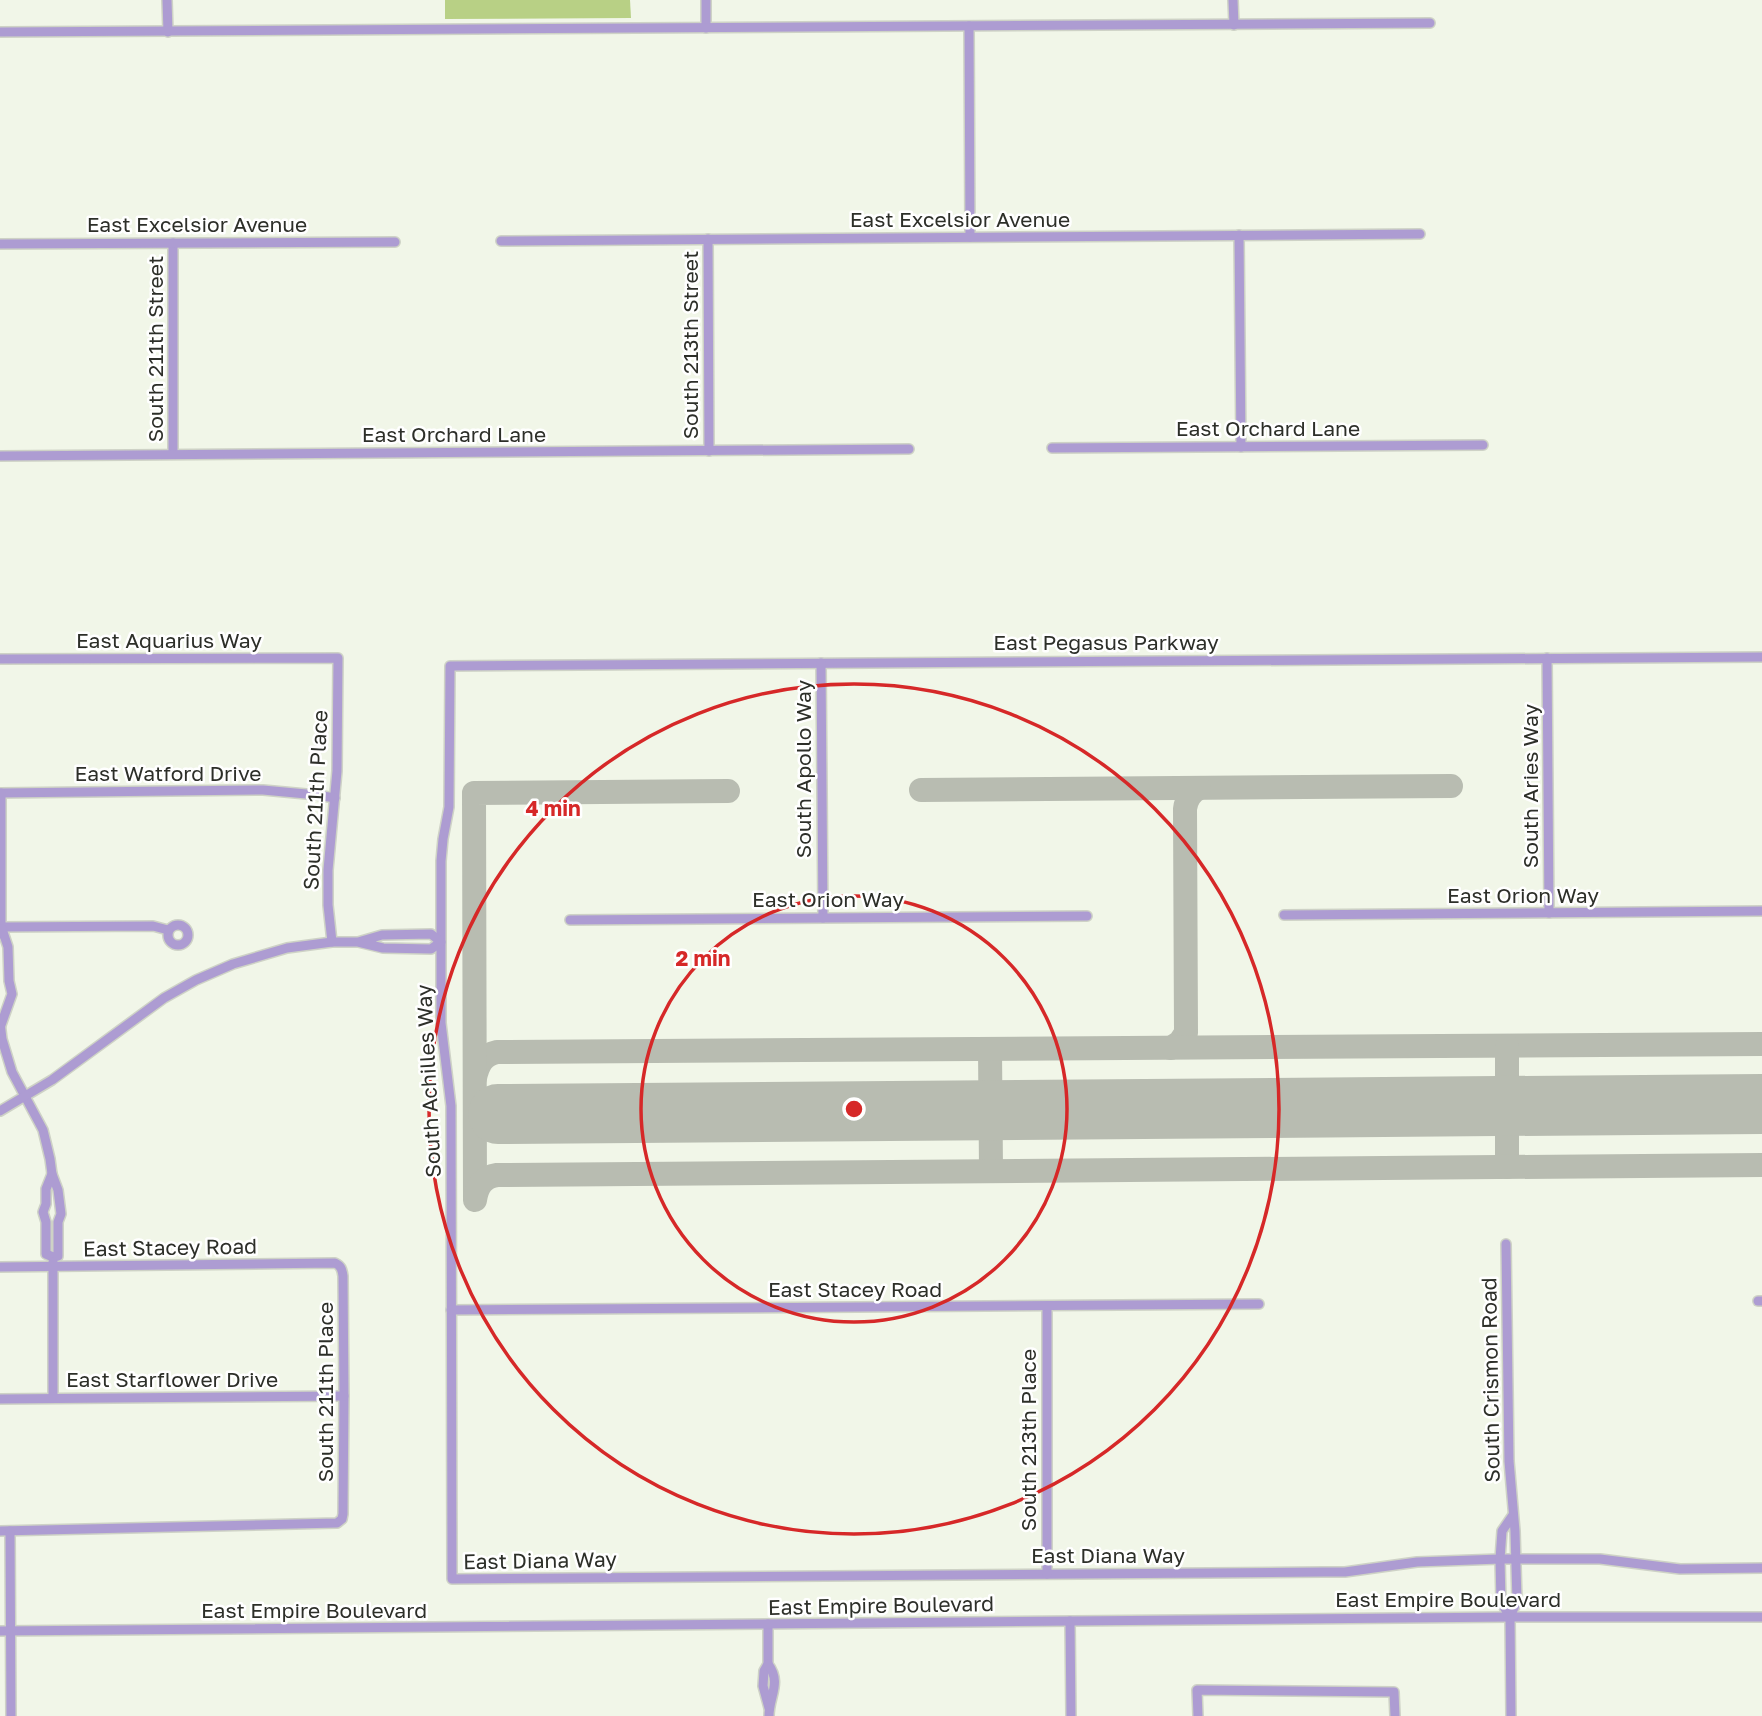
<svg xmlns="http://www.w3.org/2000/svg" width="1762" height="1716" font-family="'Golos Text',sans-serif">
<rect width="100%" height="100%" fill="#f1f6e8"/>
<polygon fill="#b8d085" points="445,0 630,0 631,18 445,19"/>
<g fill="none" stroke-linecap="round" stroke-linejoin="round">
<g stroke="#b8bcb1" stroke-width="24">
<polyline points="921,790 1451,786"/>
<path d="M1171,1048L1180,1042L1186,1033L1185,809C1186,800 1191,792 1199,788"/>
<polyline points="990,1049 991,1170"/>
<path d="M475,1078C478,1064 483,1055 497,1052L1762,1044"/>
<polyline points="1507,1167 1507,1046"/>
<polyline points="475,1197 474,793 728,791"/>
<path d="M475,1200C477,1186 483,1177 497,1175L1762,1165"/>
</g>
<polyline stroke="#b8bcb1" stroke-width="60" points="498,1114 1762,1104"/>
<defs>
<g id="minor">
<polyline points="167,0 168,32"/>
<polyline points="706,0 706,28"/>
<polyline points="1233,0 1234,25"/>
<polyline points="969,26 970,237"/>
<polyline points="0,32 1430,23"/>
<polyline points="1239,235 1241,447"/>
<polyline points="708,239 709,451"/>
<polyline points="501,241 1420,234"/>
<polyline points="173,243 173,454"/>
<polyline points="0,244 395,242"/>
<polyline points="1052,448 1483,445"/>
<polyline points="0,456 909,449"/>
<polyline points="1762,657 450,666 449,807 443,839 441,861 441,1023 451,1106 452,1579 1323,1572 1345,1572 1417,1562 1500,1559 1600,1559 1680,1569 1762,1568"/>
<polyline points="1547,658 1549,913"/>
<polyline points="0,659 338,658 337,771 328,870 328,905 332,942"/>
<polyline points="821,663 823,918"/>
<polyline points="0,793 263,790 317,795 335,798"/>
<polyline points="1284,915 1762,911"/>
<polyline points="570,920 1087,916"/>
<circle cx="178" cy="935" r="10"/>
<polyline points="0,927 153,926 168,930"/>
<polyline points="0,934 1,927 1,793"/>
<polyline points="0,1022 2,1039 12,1072 43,1130 50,1159 52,1174"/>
<polyline points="1,1025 12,994 9,981 8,947 2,929"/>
<polyline points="0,1111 52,1080 164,998 196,980 233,964 287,948 332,942 358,942 382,935 431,934 441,942 431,949 383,948 358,942"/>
<polygon points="52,1174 58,1190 61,1214 58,1222 58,1256 53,1257 46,1254 46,1222 43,1212 46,1204 46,1189"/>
<polyline points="1506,1244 1509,1461 1515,1531 1517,1601 1510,1617 1511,1716"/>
<path d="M0,1267L335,1263C341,1266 342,1269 343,1276L344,1396L343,1514L342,1519L337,1523L0,1531"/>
<polyline points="1758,1301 1762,1301"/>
<polyline points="1047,1306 1047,1574"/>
<polyline points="451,1310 1259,1304"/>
<polyline points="53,1398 53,1262"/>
<polyline points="0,1399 344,1396"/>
<polyline points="10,1531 11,1716"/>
<polyline points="1510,1617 1501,1602 1500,1559 1502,1531 1513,1515"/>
<polyline points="1070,1621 1071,1716"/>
<polyline points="768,1624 768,1664 764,1671 763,1686 769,1708"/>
<polyline points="0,1631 1510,1617 1762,1617"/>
<path d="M768,1664C782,1683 769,1696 769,1716"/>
<polyline points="1198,1716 1197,1690 1394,1692 1395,1716"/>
</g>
</defs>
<use href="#minor" stroke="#ced2c6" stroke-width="12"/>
<use href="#minor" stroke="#ad9cd2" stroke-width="9"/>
</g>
<g fill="none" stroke="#d62828" stroke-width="3.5">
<circle cx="854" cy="1109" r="213"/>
<circle cx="854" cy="1109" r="425"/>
</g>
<g text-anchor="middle" stroke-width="5" stroke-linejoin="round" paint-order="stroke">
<g font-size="21" fill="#2d2f29" stroke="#fff">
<text x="960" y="227">East Excelsior Avenue</text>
<text x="197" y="232">East Excelsior Avenue</text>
<text transform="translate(691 345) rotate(-90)" y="7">South 213th Street</text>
<text transform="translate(156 349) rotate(-90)" y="7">South 211th Street</text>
<text x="1268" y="436">East Orchard Lane</text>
<text x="454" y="442">East Orchard Lane</text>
<text x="169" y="648">East Aquarius Way</text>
<text x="1106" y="650">East Pegasus Parkway</text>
<text transform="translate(804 769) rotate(-90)" y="7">South Apollo Way</text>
<text x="168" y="781">East Watford Drive</text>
<text transform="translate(1531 786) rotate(-90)" y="7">South Aries Way</text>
<text transform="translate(316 800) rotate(-87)" y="7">South 211th Place</text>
<text x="1523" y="903">East Orion Way</text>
<text x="828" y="907">East Orion Way</text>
<text transform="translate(429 1081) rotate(-93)" y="7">South Achilles Way</text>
<text transform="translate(170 1248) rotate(-1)" y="7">East Stacey Road</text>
<text x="855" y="1297">East Stacey Road</text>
<text x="172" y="1387">East Starflower Drive</text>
<text transform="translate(1491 1380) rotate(-91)" y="7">South Crismon Road</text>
<text transform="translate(326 1392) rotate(-90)" y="7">South 211th Place</text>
<text transform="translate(1029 1440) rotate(-90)" y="7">South 213th Place</text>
<text x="1108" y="1563">East Diana Way</text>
<text transform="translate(540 1561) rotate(-1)" y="7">East Diana Way</text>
<text x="1448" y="1607">East Empire Boulevard</text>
<text transform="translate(881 1606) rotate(-1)" y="7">East Empire Boulevard</text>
<text x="314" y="1618">East Empire Boulevard</text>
</g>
</g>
<circle cx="854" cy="1109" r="10" fill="#d62828" stroke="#fff" stroke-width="3.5"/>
<g font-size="21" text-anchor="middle" font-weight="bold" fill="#d62828" stroke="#fff" stroke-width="5" stroke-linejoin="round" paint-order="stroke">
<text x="553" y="816">4 min</text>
<text x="703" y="966">2 min</text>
</g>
</svg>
